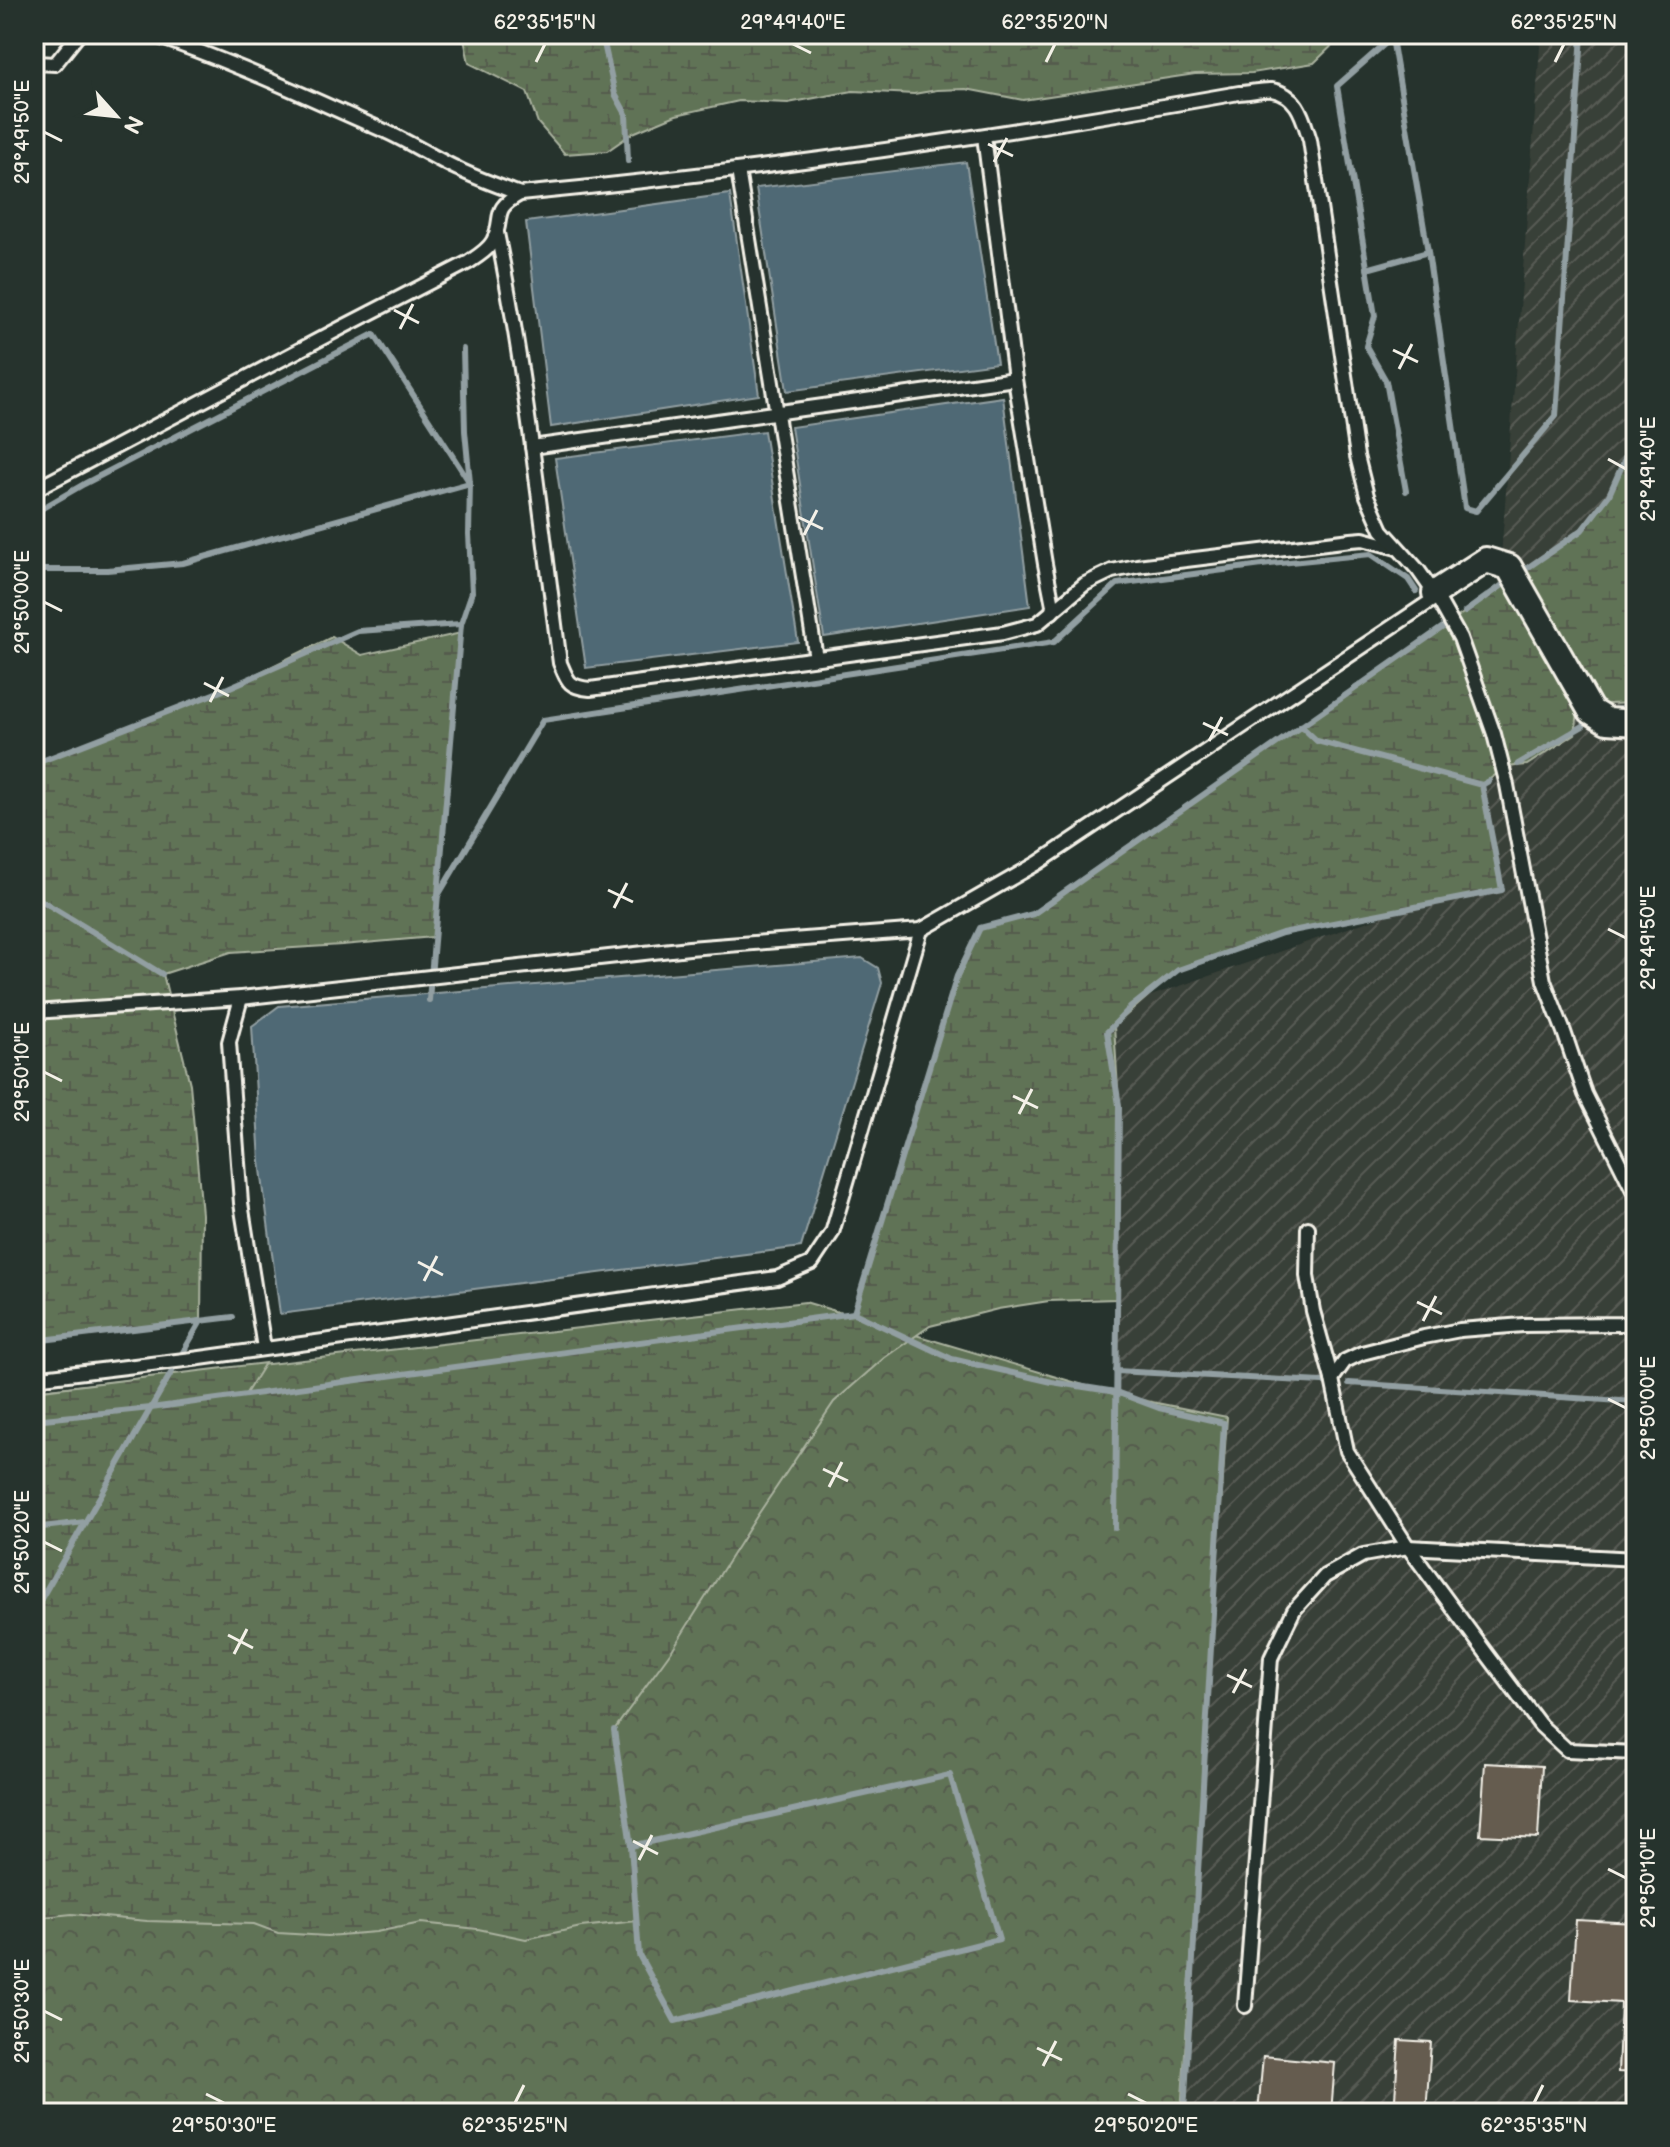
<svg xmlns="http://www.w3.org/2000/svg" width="1670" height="2147" font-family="'Balsamiq Sans',sans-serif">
<defs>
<pattern id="industrial-furrows" width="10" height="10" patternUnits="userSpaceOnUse" patternTransform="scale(2)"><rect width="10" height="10" fill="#393f37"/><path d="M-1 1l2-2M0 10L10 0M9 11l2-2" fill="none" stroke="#565b54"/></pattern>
<pattern id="forest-crowns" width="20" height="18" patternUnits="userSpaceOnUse" patternTransform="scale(2)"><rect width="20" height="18" fill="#617356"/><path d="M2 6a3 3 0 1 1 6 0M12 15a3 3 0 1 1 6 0" fill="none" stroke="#545b4d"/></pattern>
<pattern id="wetland-marsh" width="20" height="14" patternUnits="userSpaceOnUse" patternTransform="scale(2)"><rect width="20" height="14" fill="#617356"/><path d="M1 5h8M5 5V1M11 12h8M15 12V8" fill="none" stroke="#545b4d"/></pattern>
</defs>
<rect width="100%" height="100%" fill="#26332d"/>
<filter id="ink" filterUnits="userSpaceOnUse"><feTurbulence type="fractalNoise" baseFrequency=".0125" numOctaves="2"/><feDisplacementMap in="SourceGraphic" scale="16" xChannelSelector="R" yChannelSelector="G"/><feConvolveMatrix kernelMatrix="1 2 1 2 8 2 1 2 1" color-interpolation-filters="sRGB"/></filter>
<g filter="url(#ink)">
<polygon fill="url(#industrial-furrows)" points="1541,34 1636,34 1636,2113 1181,2113 1227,1417 1117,1395 1113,1009 1476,884"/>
<polygon fill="url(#forest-crowns)" stroke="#aab29f" stroke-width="2" points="805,1302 1117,1395 1227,1417 1181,2113 34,2113 34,1391"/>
<g fill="url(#wetland-marsh)" stroke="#aab29f" stroke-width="2">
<polygon points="463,34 1344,34 1314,63 1252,73 1195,74 1023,100 966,89 937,90 914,94 853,91 788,103 739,101 676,115 633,133 607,151 565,154 538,123 527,92 469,63"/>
<polygon points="1636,334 1636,703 1579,705 1575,734 1527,765 1506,767 1482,785 1502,890 1282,933 1178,970 1114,1026 1119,1105 1117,1299 1049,1301 998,1309 930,1326 884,1358 834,1402 757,1516 672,1650 614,1730 631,1846 636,1921 581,1927 526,1939 478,1929 421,1923 376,1932 327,1936 278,1933 254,1924 147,1921 72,1914 34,1918 34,1391 265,1363 245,1395 854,1313 957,976 980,928 1033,914 1582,530 1609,495 1628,452"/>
<polygon points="461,633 433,937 342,945 231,952 163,974 190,1084 202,1214 201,1321 34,1341 34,764 221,691 332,637 362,655"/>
</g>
<g fill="#506974" stroke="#929fa2" stroke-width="2">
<polygon points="966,162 997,363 787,391 756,188"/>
<polygon points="730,194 759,395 551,427 526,222"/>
<polygon points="1003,397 1030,606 824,637 791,427"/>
<polygon points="764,431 798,642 586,668 555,458"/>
<polygon points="862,958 878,968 882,983 801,1247 280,1314 260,1162 252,1026 279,1006"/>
</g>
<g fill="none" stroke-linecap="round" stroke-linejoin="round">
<g stroke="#929fa2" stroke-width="6">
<polyline points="602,34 615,94 626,114 628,161"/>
<polyline points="1396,34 1337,86 1375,316 1366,346 1386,381 1406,491"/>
<polyline points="1392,38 1428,252 1465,508 1476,511 1556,416 1582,34"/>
<polyline points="1367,269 1428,252"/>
<polyline points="34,513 84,484 374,334 468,480"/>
<polyline points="34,570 107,570 183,563 470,483"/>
<polyline points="1520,573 1582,530 1609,495 1628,452 1636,334"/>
<polyline points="1465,612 1511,579"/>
<polyline points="1610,710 1636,708"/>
<polyline points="1301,726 1317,741 1482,785 1489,781"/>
<polyline points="34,764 221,691 358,631 461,624"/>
<polyline points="1518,764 1583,726"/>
<polyline points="34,896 162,974"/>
<polyline points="436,899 543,720 1054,642 1117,584 1270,564 1371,554 1408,579 1416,591"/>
<polyline points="429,1000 461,624 472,592 469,534 470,483 465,431 463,349"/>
<polyline points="854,1313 957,976 980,928 1033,914 1443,627"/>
<polyline points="34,1341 233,1317"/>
<polyline points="1116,1371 1322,1382"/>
<polyline points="1349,1383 1636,1402"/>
<polyline points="34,1420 151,1408 854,1313 952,1359 1052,1382 1116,1392 1159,1408 1224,1423 1184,2113"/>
<polyline points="34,1528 85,1522"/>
<polyline points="1115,1528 1119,1105 1107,1032 1131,1007 1178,970 1282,933 1502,890 1482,785"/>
<polyline points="34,1611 201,1321"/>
<polyline points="614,1730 631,1846 639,1955 675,2021 999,1939 950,1775 631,1846"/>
</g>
</g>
<g fill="#655b4f" stroke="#f4f1e8" stroke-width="2">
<polygon points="1485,1763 1542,1766 1538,1838 1480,1835"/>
<polygon points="1576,1920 1636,1923 1636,2073 1618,2072 1621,2003 1571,2000"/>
<polygon points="1399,2040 1431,2042 1426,2113 1394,2113"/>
<polygon points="1263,2056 1335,2063 1331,2113 1258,2113"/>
</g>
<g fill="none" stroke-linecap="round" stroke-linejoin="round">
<defs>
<g id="service">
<path d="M150,34C232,61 309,98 387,132C411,143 434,158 458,169C478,179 499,186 520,194"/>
<polyline points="34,61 37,63 55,64 79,34"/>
<polyline points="984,136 1015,379 1045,564 1053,605 1052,612"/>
<polyline points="738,170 816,658"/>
<path d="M497,233C526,375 541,520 560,663C568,682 569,687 590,689L1003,633L1037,624L1085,584L1112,571L1137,566L1351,540L1363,539L1397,548"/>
<polyline points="532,447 1015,379"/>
<path d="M34,490L343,327L469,262C478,256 488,250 493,241C505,218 490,210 520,194C761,171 1001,135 1239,93C1249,93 1263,89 1272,90C1299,95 1303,119 1310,140L1357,456L1367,496L1382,530L1418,570L1437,597L1460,638L1494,734L1507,785L1544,981L1564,1032L1585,1094L1636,1196"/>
<polyline points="241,998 229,1042 241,1203 264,1348"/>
<polyline points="34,1012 241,998 689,948 921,930 1038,863 1437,597"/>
<polyline points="1308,1228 1307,1276 1313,1311 1332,1379 1347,1451 1408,1547 1486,1653 1540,1725 1567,1750 1636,1753"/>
<polyline points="34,1378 193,1359 777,1278 812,1263 832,1233 921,930"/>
<polyline points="1332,1379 1345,1361 1362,1353 1424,1337 1460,1330 1523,1325 1621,1324 1636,1322"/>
<polyline points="1245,2006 1271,1658 1294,1610 1325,1576 1363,1555 1408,1547 1636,1559"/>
</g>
<polyline id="minor" points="1435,593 1486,560 1509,567 1591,711 1607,721 1636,723"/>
</defs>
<use href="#service" stroke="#f4f1e8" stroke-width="18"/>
<use href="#minor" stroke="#f4f1e8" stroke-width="30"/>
<use href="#service" stroke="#26332d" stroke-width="12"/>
<use href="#minor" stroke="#26332d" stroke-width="24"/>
</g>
</g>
<path fill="none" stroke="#f4f1e8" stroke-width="3" d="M793,44L811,53M536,62L545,44M1046,62L1055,44M1555,62L1564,44M44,132L62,141M988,144L1013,156M994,162L1007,138M394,310L419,323M400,329L413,304M1393,350L1418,362M1399,369L1412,344M1608,459L1626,469M798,517L823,529M804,535L817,510M44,602L62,611M204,683L229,696M210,702L223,677M1203,723L1228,735M1209,741L1222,717M608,890L633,902M614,908L627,883M1608,929L1626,938M44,1072L62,1081M1013,1096L1038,1108M1019,1114L1032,1089M418,1262L443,1275M424,1281L437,1256M1417,1302L1442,1314M1423,1321L1436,1296M1608,1399L1626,1408M823,1469L848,1481M829,1487L842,1462M44,1542L62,1551M228,1635L253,1648M234,1654L247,1629M1227,1675L1252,1687M1233,1693L1246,1669M633,1841L658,1854M639,1860L652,1835M1608,1869L1626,1878M44,2011L62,2020M1037,2048L1062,2060M1043,2066L1056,2041M206,2094L224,2103M1128,2094L1146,2103M515,2103L524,2085M1534,2103L1543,2085"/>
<rect width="1670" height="2147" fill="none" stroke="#26332d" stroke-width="88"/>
<g transform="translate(116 116) rotate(117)" stroke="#26332d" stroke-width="6" paint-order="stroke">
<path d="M0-6L14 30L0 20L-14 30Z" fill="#f4f1e8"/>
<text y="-12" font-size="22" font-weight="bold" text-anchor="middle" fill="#f4f1e8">N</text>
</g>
<rect x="44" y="44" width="1582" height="2059" fill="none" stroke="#f4f1e8" stroke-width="3"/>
<g font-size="20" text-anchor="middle" fill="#f4f1e8">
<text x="545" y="29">62°35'15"N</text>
<text x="793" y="29">29°49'40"E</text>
<text x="1055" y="29">62°35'20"N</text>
<text x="1564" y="29">62°35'25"N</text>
<text transform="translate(22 132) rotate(-90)" y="7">29°49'50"E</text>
<text transform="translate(1648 469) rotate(-90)" y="7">29°49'40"E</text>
<text transform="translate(22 602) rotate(-90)" y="7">29°50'00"E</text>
<text transform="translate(1648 938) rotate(-90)" y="7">29°49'50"E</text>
<text transform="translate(22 1072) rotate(-90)" y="7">29°50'10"E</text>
<text transform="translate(1648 1408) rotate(-90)" y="7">29°50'00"E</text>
<text transform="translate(22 1542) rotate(-90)" y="7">29°50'20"E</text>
<text transform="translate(1648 1878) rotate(-90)" y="7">29°50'10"E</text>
<text transform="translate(22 2011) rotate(-90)" y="7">29°50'30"E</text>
<text x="224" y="2132">29°50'30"E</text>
<text x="515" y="2132">62°35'25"N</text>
<text x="1146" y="2132">29°50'20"E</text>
<text x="1534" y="2132">62°35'35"N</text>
</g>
</svg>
